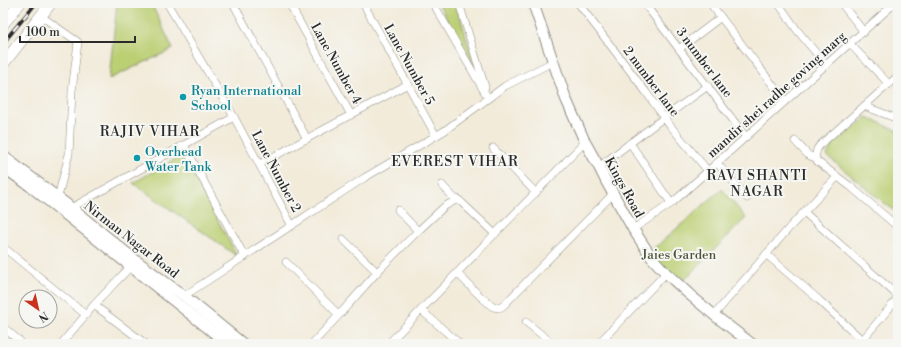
<svg xmlns="http://www.w3.org/2000/svg" width="901" height="347" font-family="'Libre Bodoni',serif">
<rect width="100%" height="100%" fill="#f6f6f2"/>
<filter id="ink" filterUnits="userSpaceOnUse"><feTurbulence type="fractalNoise" baseFrequency=".025" numOctaves="2"/><feDisplacementMap in="SourceGraphic" scale="8" xChannelSelector="R" yChannelSelector="G"/><feConvolveMatrix kernelMatrix="1 2 1 2 8 2 1 2 1" color-interpolation-filters="sRGB"/></filter>
<filter id="wash" filterUnits="userSpaceOnUse"><feTurbulence type="fractalNoise" baseFrequency=".012" numOctaves="4" result="noise"/><feDisplacementMap in="SourceGraphic" scale="16" xChannelSelector="R" yChannelSelector="G"/><feGaussianBlur stdDeviation="0.9" result="paint"/><feColorMatrix in="noise" values="0 0 0 0 0 0 0 0 0 0 0 0 0 0 0 0 0 1.4 0 .05"/><feComposite in="paint" operator="in"/></filter>
<g filter="url(#wash)">
<rect width="100%" height="100%" fill="#f2ebda"/>
<g fill="#bbcf73" stroke="#737d4f">
<polygon points="117,3 151,3 173,49 109,79"/>
<polygon points="438,3 456,3 477,73"/>
<polygon points="867,117 898,131 898,214 827,156 831,146"/>
<polygon points="182,155 238,257 133,183"/>
<polygon points="722,189 746,218 676,288 652,250"/>
</g>
</g>
<g filter="url(#ink)">
<g fill="none" stroke-linecap="round" stroke-linejoin="round">
<defs>
<g id="street">
<polyline points="167,3 234,117 292,226"/>
<polyline points="233,3 307,139"/>
<polyline points="289,3 351,115"/>
<polyline points="363,3 436,136"/>
<polyline points="433,3 488,98"/>
<polyline points="459,3 485,87"/>
<polyline points="578,3 646,92 668,123 708,171"/>
<polyline points="644,3 746,137"/>
<polyline points="710,3 785,101"/>
<polyline points="778,3 797,30 826,65"/>
<polyline points="841,3 864,32"/>
<polyline points="41,16 78,42 72,91 69,154 58,197"/>
<polyline points="850,44 889,84"/>
<polyline points="679,49 721,17"/>
<polyline points="898,76 820,145 817,149 815,158 818,162 851,187 898,227"/>
<polyline points="864,106 898,119"/>
<polyline points="795,141 808,155 815,158"/>
<polyline points="630,143 671,203"/>
<polyline points="184,145 245,257"/>
<polyline points="493,148 536,193"/>
<polyline points="717,163 747,198"/>
<polyline points="260,164 408,84"/>
<path d="M599,167C635,139 671,112 708,86"/>
<polyline points="442,185 456,200"/>
<polyline points="71,208 234,117"/>
<polyline points="398,210 418,231"/>
<polyline points="804,212 898,296"/>
<polyline points="633,229 672,203 737,145 790,97 895,3"/>
<polyline points="343,239 377,272"/>
<polyline points="3,247 86,315"/>
<polyline points="766,254 819,300 862,340"/>
<polyline points="286,262 339,315"/>
<polyline points="457,273 481,297 493,307 499,308 503,306 533,275 613,194"/>
<polyline points="184,296 364,178 444,131 505,86 553,62"/>
<polyline points="94,305 146,344"/>
<polyline points="421,310 460,344"/>
<polyline points="714,315 789,228 837,177"/>
<polyline points="526,322 553,344"/>
<polyline points="3,327 23,344"/>
<polyline points="61,344 94,305 131,266 132,262"/>
<polyline points="312,344 339,315 381,268 418,231 445,206 458,199 495,234"/>
<polyline points="388,344 485,244 585,142"/>
<polyline points="598,344 666,273"/>
<polyline points="859,344 898,298"/>
</g>
<g id="secondary">
<polyline points="533,3 566,99 585,142 599,167 606,181 633,229 652,258 666,273 690,295 714,315 752,344"/>
<polyline points="3,156 65,203 134,259 184,296 243,344"/>
<polyline points="3,167 30,186 228,344"/>
</g>
<g id="primary">
<polyline points="3,24 20,3"/>
<polyline points="3,64 51,3"/>
</g>
</defs>
<use href="#street" stroke="#8e8b82" stroke-width="8"/>
<use href="#secondary" stroke="#8e8b82" stroke-width="12"/>
<use href="#primary" stroke="#8e8b82" stroke-width="12"/>
<use href="#street" stroke="#fff" stroke-width="7"/>
<use href="#secondary" stroke="#fff" stroke-width="10"/>
<use href="#primary" stroke="#fff" stroke-width="11"/>
<defs>
<polyline id="rail" points="3,43 36,3"/>
</defs>
<use href="#rail" stroke="#2b2b2b" stroke-width="4"/>
<use href="#rail" stroke="#f6f6f2" stroke-width="2.5" stroke-dasharray="8" stroke-linecap="butt"/>
</g>
</g>
<g fill="#0f9aa8" stroke="#f6f6f2" stroke-width="1.5">
<circle cx="183" cy="97" r="4"/>
<circle cx="137" cy="158" r="4"/>
</g>
<g text-anchor="middle" stroke-width="4" stroke-linejoin="round" paint-order="stroke">
<g font-size="13" fill="#2b2b2b" stroke="#f6f6f2">
<text transform="translate(705 62) rotate(53)" y="5">3 number lane</text>
<text transform="translate(337 63) rotate(61)" y="5">Lane Number 4</text>
<text transform="translate(410 64) rotate(61)" y="5">Lane Number 5</text>
<text transform="translate(652 81) rotate(53)" y="5">2 number lane</text>
<text transform="translate(776 94) rotate(-42)" y="5">mandir shei radhe goving marg</text>
<text transform="translate(277 171) rotate(62)" y="5">Lane Number 2</text>
<text transform="translate(625 187) rotate(61)" y="5">Kings Road</text>
<text transform="translate(132 239) rotate(38)" y="5">Nirman Nagar Road</text>
</g>
<g font-size="13" fill="#0d838f" stroke="#f6f6f2" text-anchor="start">
<text x="191" y="95">Ryan International<tspan x="191" dy="15">School</tspan></text>
<text x="145" y="156">Overhead<tspan x="145" dy="15">Water Tank</tspan></text>
</g>
<g font-size="13" fill="#4f543d" stroke="#f6f6f2">
<text x="679" y="259">Jaies Garden</text>
</g>
<g font-size="14" letter-spacing="1" fill="#2b2b2b" stroke="#f6f6f2">
<text x="150" y="136">RAJIV VIHAR</text>
<text x="455" y="166">EVEREST VIHAR</text>
<text x="757" y="180">RAVI SHANTI<tspan x="757" dy="16">NAGAR</tspan></text>
</g>
</g>
<rect width="901" height="347" fill="none" stroke="#f6f6f2" stroke-width="16"/>
<g transform="translate(38 309) rotate(146)"><circle r="19" fill="#f6f6f2" stroke="#a5a5a2"/>
<path d="M0-3L7 15L0 10L-7 15Z" fill="#c8321e"/>
<text y="-6" font-size="11" font-weight="bold" text-anchor="middle" fill="#2b2b2b">N</text>
</g>
<path d="M20 36v6h115v-6" fill="none" stroke="#2b2b2b" stroke-width="2"/>
<text x="26" y="36" font-size="12" fill="#2b2b2b" stroke="#f6f6f2" stroke-width="3" paint-order="stroke">100 m</text>
</svg>
